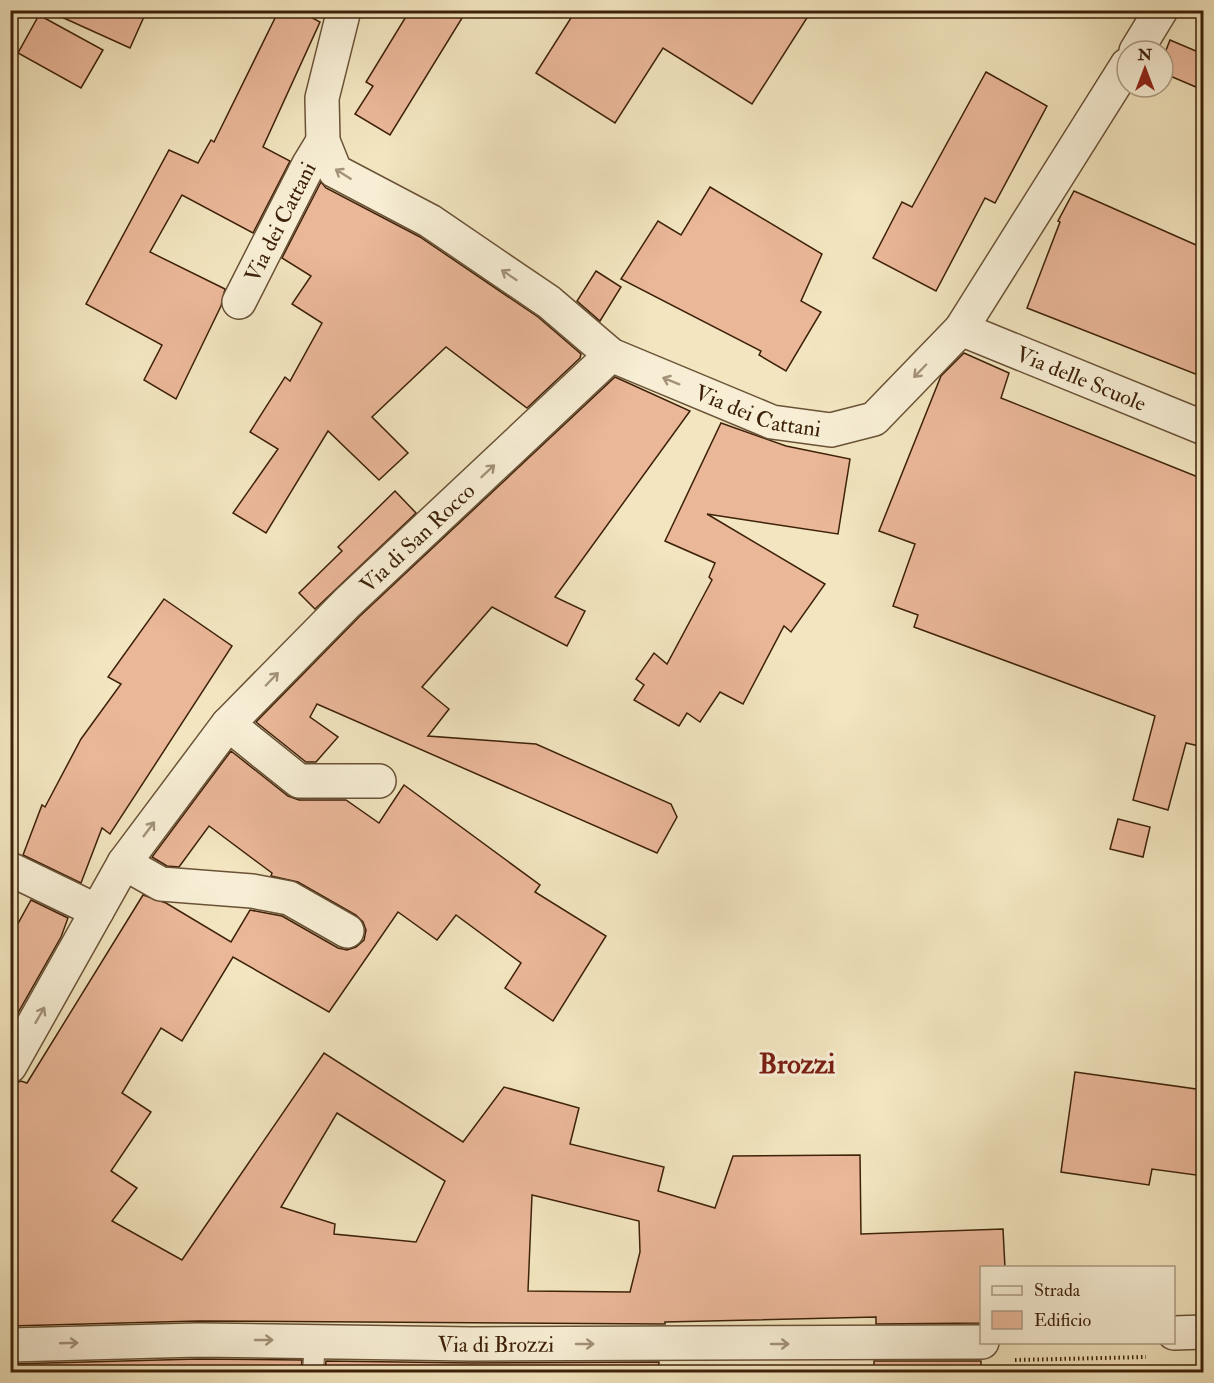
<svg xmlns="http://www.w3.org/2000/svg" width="1214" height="1383" font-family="'IM FELL Double Pica',serif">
<rect width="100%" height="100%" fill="#f2e5bf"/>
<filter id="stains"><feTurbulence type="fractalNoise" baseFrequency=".00333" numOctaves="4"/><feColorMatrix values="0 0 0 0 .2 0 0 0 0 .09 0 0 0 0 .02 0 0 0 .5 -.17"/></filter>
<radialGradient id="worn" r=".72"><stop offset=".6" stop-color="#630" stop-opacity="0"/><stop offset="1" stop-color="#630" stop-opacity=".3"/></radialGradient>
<g fill="#eab799" stroke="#3d2108" stroke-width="1.5" fill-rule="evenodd">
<polygon points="46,10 147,10 130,48"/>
<polygon points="279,10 298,10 320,22 263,147 290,161 253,233 182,195 150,252 225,289 221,306 176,399 144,380 162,345 86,304 169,150 198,163 211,140 214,142"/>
<polygon points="410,10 467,10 390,135 355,114 373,86 366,82"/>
<polygon points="576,10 812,10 752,104 663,48 615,123 536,73"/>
<polygon points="39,15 103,50 81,88 18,53"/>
<polygon points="1170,40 1203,54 1203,90 1163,73 1163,58"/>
<polygon points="986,72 1047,106 995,203 985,198 936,291 873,258 902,202 912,207"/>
<polygon points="321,182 326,188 420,237 538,317 581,354 580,358 527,408 446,347 372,417 408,453 379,480 328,431 266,533 233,513 278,449 250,432 285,377 290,381 322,323 292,304 311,276 282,258"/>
<polygon points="710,187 822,254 801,301 821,312 786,371 759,355 761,351 621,279 658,221 681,235"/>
<polygon points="1074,191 1203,248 1203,377 1027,308 1060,222 1058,221"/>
<polygon points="596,271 621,287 600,321 577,301"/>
<polygon points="964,353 1009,373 1001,398 1203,479 1203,747 1186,743 1168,810 1133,800 1155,716 914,627 918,615 893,606 915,544 879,531 941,376"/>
<polygon points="615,377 690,411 555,597 585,611 567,646 492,607 422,687 449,709 428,736 536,744 671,804 677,817 657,853 317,704 310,717 338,737 316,762 306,762 256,722 360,616"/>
<polygon points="721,423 786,446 850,459 838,534 707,514 825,584 791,632 784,626 743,704 720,692 700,722 687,713 679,726 634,700 644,685 636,679 654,653 667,664 712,580 709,577 715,563 665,541"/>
<polygon points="395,491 416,513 315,609 299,593 342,551 338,547"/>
<polygon points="164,599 232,646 110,834 102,828 81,883 23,855 42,805 45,807 81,739 121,684 108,677"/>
<path d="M231,751L288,796L299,800H346L379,823L404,785L540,885L535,892L606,936L553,1021L505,988L521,963L456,915L437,940L398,912L329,1012L233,957L182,1041L161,1028L122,1093L151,1112L111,1171L137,1188L112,1221L182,1260L324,1053L463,1142L504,1087L579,1108L570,1144L664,1167L658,1191L715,1208L733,1156L860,1155L861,1234L1003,1229L1005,1268H981V1323L876,1324V1317L665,1322V1324L198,1321L10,1326V1085L21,1081L27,1083L143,895L166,903L231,942L250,910L282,916L338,948L347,950L356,947L364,940L366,930L363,922L356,915L298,882L271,876L272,873L209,826L179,867L167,866L152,857ZM337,1113L445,1181L416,1242L334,1234L335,1224L281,1207ZM532,1195L639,1221L640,1252L630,1292L528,1291Z"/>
<polygon points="1118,819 1150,827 1143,857 1110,849"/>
<polygon points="31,900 68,918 61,937 10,1027 10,938"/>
<polygon points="1075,1072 1203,1090 1203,1176 1152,1169 1149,1185 1061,1172"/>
<polygon points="198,1359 302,1360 301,1372 10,1372 10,1364"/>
<polygon points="326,1361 472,1363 659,1362 658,1372 325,1372"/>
<rect x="874" y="1361" width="107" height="11"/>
</g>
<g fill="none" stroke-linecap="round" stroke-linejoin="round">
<defs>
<polyline id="lane" points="313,1372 315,1340"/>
<g id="street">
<path id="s1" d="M344,10L322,98L323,141L335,171L430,221L549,302L611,355L772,422L831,430L874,419L961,329L1127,65"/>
<polyline points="1136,51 1161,10"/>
<path id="s2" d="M239,302L309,164L323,141"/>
<path id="s3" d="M961,329L1204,428"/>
<polyline points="228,724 299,781 379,781"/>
<polyline points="124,863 161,884 252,891 289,898 347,931"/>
<polyline points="10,869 97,911"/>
<path id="s4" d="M10,1066L124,863L228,724L347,603L611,355"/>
<polyline points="1174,1333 1204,1332"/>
<path id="s5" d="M10,1345L198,1340L472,1344L982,1342"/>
</g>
</defs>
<use href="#lane" stroke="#6a5236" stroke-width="22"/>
<use href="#street" stroke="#6a5236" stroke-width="36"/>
<polyline stroke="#3d2108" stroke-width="4" stroke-dasharray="1.5 3" stroke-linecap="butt" points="1015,1360 1146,1357"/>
<use href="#lane" stroke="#f7eed5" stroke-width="20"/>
<use href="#street" stroke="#f7eed5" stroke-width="33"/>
</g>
<defs><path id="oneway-shaft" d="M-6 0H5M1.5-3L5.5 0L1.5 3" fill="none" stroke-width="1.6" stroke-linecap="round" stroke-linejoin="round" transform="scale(1.5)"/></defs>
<g stroke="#a39279">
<use href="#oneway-shaft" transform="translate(343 174) rotate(-148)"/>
<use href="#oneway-shaft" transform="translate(509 275) rotate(-146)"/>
<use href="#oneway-shaft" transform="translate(920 371) rotate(134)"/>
<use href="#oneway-shaft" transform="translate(671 381) rotate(-158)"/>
<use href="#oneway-shaft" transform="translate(488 471) rotate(-43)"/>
<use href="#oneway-shaft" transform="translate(272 679) rotate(-46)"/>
<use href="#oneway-shaft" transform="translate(149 829) rotate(-53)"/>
<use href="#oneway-shaft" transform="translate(40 1015) rotate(-60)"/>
<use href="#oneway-shaft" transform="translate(264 1340)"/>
<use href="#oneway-shaft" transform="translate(69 1343) rotate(-2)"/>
<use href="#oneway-shaft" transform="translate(585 1344)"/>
<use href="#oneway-shaft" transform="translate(780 1344)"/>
</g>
<g text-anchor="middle" stroke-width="6" stroke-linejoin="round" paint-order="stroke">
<g font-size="22" fill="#3d2108" stroke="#f7eed5">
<text dy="8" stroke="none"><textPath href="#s2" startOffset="90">Via dei Cattani</textPath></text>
<text dy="8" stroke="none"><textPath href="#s3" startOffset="130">Via delle Scuole</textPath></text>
<text dy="8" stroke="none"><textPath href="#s1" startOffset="657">Via dei Cattani</textPath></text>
<text dy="8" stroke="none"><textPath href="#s4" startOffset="672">Via di San Rocco</textPath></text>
<text dy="8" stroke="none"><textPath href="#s5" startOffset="486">Via di Brozzi</textPath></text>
</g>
<g font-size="28" font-weight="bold" fill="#7a1f14" stroke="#f7eed5">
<text x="797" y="1073">Brozzi</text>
</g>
</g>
<rect width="1214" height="1383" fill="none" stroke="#f2e5bf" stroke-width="36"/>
<rect x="12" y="12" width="1190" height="1359" fill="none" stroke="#3d2108" stroke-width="3"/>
<rect x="18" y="18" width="1178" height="1347" fill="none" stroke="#3d2108" stroke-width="1.5"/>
<rect x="980" y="1266" width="195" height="78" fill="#f7eed5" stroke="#ad9c83" stroke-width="1.5"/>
<rect x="992" y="1286" width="30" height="9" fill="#f7eed5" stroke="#ad9c83" stroke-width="1.5"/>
<text x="1034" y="1296" font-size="18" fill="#3d2108">Strada</text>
<rect x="992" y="1311" width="30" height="18" fill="#eab799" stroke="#ad9c83" stroke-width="1.5"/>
<text x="1034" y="1326" font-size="18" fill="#3d2108">Edificio</text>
<g transform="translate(1145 69)"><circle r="28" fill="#f7eed5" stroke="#ad9c83" stroke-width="1.5"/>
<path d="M0-4.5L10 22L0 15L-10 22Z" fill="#8f2418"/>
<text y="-9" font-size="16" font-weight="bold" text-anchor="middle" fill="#3d2108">N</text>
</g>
<rect width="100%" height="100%" filter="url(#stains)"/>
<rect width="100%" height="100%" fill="url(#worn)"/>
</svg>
